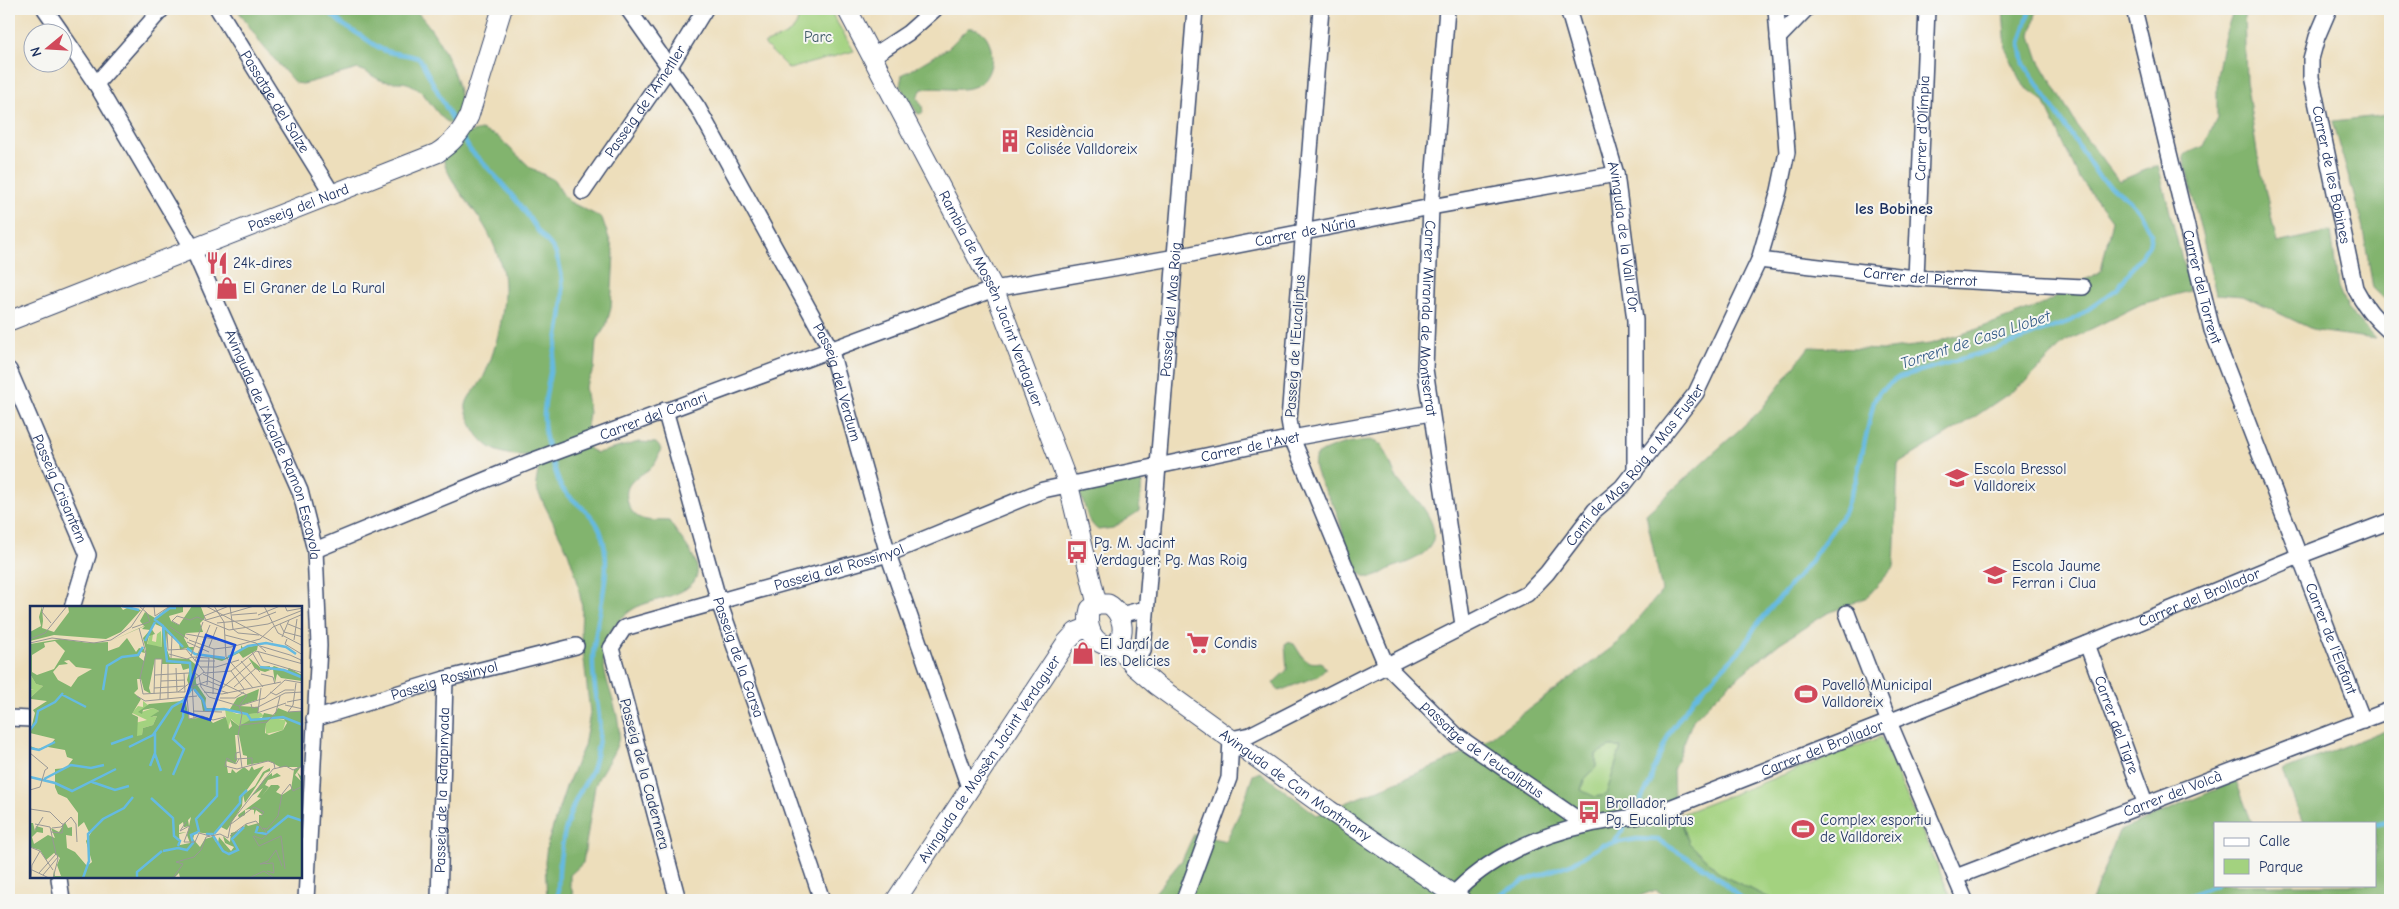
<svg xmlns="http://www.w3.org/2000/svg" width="2399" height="909" font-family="'Comic Neue',sans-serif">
<rect width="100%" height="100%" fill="#f6f6f2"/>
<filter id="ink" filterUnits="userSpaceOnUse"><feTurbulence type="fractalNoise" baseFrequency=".02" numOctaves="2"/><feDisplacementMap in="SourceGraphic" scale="10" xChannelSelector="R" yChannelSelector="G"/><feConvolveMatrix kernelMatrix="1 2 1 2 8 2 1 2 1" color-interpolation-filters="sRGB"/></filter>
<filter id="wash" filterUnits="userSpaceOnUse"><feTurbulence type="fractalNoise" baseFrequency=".0096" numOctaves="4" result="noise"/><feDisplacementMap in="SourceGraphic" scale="20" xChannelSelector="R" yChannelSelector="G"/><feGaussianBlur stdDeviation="1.12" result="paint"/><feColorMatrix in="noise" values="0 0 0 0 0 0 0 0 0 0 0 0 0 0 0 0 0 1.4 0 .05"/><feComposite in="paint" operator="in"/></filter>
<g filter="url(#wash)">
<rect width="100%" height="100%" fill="#eddebb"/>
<g fill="#a3d27f" stroke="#5f806e">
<path d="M796,9H829L854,51L789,69L764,44C780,37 805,32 796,9Z"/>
<polygon points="1881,737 1952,900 1774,900 1723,876 1689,843 1679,815"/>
<polygon points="1609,747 1621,747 1606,795 1595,797 1581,791 1584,780 1596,767 1596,754"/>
</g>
<g fill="#82b46e" stroke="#4e7266" fill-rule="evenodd">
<path d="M237,9H354C361,12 401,9 413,9C436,26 472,95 457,122L449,123C437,116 431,101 420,91C406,78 399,84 383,81C374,78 367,71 358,69L303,84L295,83L263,46Z"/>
<path d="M2003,9H2041L2036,13L2031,36L2039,60L2079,129L2119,181L2158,165L2190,291L2141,304L2065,342L2027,381L1970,420L1898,464L1894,567L1867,597L1826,614L1780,643L1727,686L1693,720L1673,770L1674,802L1689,843L1723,876L1774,900H1673L1656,890L1628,900H1149L1182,860L1194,834L1226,841L1241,810L1253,775L1260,772L1317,815L1475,749L1618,643L1662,591L1646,514L1760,411L1809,347L1882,350L1930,344L1972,331L2039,306L2101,271L2112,220L2078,176L2044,101L2024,86L2006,50ZM1609,747H1621L1606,795L1595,797L1581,790L1584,780L1596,767V754Z"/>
<polygon points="2244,11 2246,81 2257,152 2277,243 2331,231 2338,287 2347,308 2375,339 2316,331 2243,296 2216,294 2183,155 2204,146 2217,118 2217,75 2224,39 2232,14"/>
<path d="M968,28C996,25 1000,75 976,86C961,93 938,86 922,89L917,97L922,106L923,113L918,114L900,86L902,75L948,48Z"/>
<polygon points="2390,110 2390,304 2373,288 2362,224 2333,121 2389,115"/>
<path d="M481,130L497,136L531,168L554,180L564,196L570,202L602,218L614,253L611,308L606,326L596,341L594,369L585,387L589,413L585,441L589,449L597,453L639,442L656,443L661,449C659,455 657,462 652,467C638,478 620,482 629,506C637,524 653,520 669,521C677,534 691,549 696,563C707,595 652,598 635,608C623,615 613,626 607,638C593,665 621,706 619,735C618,753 601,768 595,786L583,863L570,875V884L575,900H547L545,862L547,845L566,787L584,746L590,713L581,633L582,607L577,579L568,552L538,492L536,483L539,466L529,455C501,457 482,448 471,423C469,417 465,410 466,405C468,394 480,386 484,376C497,348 509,300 502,269C498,254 492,239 485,227C471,203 451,186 443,159L464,134Z"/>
<path d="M1371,440L1382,445C1389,456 1391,469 1398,480C1404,488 1412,494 1419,502C1447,538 1433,555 1394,567C1382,571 1373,584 1360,573C1346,562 1343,524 1334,506C1329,495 1307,468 1317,455C1332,445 1353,441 1371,440Z"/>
<path d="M1140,480L1142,482L1139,511L1113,528L1098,530C1086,521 1086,506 1080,494L1081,491Z"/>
<path d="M1288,642L1294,644C1302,656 1304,665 1321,662L1326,669L1318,676L1279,691L1273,683L1287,670L1285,644Z"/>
<polygon points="2390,728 2390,900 2092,900 2119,831 2236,781 2252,823 2215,823 2215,885 2375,885 2375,823 2303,823 2283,771"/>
</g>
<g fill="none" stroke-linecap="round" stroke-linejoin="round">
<g stroke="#65bae1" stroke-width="4.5">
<path d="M327,9C340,25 347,27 363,37C371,42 377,48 386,51C398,55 409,54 420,59L456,126"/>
<path d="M464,140L470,150C495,174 519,201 538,231C544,239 552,244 556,254C576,307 546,362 544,415C543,439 553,463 560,485C571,503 594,511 601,533C615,573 595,617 593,657C591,686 604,716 598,745C596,753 595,766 590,774C585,784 578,793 574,804C561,835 558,866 558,900"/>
<polyline points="1634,812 1650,783 1653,770 1670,732 1679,719 1695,697 1744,646 1755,627 1809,563 1844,513 1856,480 1874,401 1880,391 1899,377 1995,349 2073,320 2117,289 2149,245 2151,234 2140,212 2129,200 2099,177 2024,64 2020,43 2030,9"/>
<polyline points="2375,824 2390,820"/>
<polyline points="1614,843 1627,823"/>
<polyline points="1491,900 1524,881 1573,863 1602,845 1637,839 1658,840 1707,869 1744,900"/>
<polyline points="2177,900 2216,885"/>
</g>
</g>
</g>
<g filter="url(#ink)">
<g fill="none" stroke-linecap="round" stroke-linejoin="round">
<defs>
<g id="minor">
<polyline points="45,9 61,32"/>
<path id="s1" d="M218,9L333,195"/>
<path id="s2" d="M628,9L698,108L830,348L888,554L970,790"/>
<path id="s3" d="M1321,9L1289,420L1292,438L1386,665L1457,736L1586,825"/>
<path id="s4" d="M1447,9L1431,207L1425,369L1463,625"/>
<path id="s5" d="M1568,9L1616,174L1635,320V472"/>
<path id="s6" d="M2134,9L2212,330L2363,721"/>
<path id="s7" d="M2329,9L2317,37L2311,59V77L2355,288C2364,306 2375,319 2390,332"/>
<path id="s8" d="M62,34L96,84L193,249L300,491L315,550L319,646L306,900"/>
<polyline points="1778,38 1806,9"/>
<polyline points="873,56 908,33 935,9"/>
<polyline points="96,84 162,9"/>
<path id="s9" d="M583,192L670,66L705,9"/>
<path id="s10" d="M1759,260L1916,278L2083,287"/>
<path id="s11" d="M1916,278L1927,9"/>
<path id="s12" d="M9,370L88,555L72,608"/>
<path id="s13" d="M665,410L719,602L779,772L822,900"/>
<path id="s14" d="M315,550L529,462L994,289L1176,257L1431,207L1616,174"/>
<polyline points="1847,613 1889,722 1965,900"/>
<path d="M1119,614C1128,615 1136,609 1146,610"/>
<path id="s15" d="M2087,644L2146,805"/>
<path id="s16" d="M1133,665L1143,651L1195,9"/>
<polyline points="9,718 31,719"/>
<path id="s17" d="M314,719L445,679L576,646"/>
<path id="s18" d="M1956,877L2390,710"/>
<polyline points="59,878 62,900"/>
<path id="s19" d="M1453,895C1487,858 1539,835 1587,825C1612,819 1638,818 1662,811L2087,644L2299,556L2390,521"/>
<path id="s20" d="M439,900L445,679"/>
<path id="s21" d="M678,900L611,648L624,628L888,554L1043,490L1292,438L1430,413"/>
<path id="s22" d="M1184,900L1229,778L1231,739L1250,735L1527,594L1547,573L1595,510L1622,487L1696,393L1759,260L1779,191L1787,152L1776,9"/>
</g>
<g id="tertiary">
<path id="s23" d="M847,9L994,289L1068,483L1097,604"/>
<path id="s24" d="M9,321L437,153C452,143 461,133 469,116L502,9"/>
<path d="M1097,604H1108C1122,611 1129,637 1113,645C1093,648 1085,625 1090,609Z"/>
<path id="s25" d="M1116,644L1133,665L1156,685L1329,810L1461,900"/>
<path id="s26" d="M896,900L1066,643L1076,632L1089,627"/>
</g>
</defs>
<use href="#minor" stroke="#3a496c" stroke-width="18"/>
<use href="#tertiary" stroke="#3a496c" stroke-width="21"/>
<use href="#minor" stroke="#fff" stroke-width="15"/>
<use href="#tertiary" stroke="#fff" stroke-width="19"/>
</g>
</g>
<defs>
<symbol id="building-bare" viewBox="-9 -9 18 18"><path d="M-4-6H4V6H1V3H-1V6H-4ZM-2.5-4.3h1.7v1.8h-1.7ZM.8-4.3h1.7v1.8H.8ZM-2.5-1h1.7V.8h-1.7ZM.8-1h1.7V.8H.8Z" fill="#d1495b" stroke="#f6f6f2" stroke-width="2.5" paint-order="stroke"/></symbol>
<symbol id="restaurant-bare" viewBox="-9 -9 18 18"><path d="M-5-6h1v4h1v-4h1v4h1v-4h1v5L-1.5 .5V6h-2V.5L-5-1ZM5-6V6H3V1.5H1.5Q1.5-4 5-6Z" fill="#d1495b" stroke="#f6f6f2" stroke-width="2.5" paint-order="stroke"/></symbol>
<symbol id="shop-bare" viewBox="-9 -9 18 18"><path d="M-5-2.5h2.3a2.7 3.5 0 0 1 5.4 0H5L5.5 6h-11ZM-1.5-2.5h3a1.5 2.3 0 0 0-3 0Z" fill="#d1495b" stroke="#f6f6f2" stroke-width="2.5" paint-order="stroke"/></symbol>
<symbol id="school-bare" viewBox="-9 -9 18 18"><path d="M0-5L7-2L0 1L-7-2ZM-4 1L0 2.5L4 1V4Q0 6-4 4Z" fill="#d1495b" stroke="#f6f6f2" stroke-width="2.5" paint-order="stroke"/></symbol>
<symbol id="bus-bare" viewBox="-9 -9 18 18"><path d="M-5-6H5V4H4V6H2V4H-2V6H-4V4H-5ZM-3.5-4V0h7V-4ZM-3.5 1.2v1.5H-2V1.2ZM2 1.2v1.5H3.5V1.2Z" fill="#d1495b" stroke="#f6f6f2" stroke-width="2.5" paint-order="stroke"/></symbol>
<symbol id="supermarket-bare" viewBox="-9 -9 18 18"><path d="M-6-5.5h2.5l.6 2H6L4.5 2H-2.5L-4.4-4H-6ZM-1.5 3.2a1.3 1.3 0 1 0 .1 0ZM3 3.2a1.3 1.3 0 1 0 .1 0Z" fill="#d1495b" stroke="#f6f6f2" stroke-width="2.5" paint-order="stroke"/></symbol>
<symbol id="stadium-bare" viewBox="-9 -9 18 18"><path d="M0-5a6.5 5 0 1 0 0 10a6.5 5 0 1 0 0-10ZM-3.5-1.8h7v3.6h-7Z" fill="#d1495b" stroke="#f6f6f2" stroke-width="2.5" paint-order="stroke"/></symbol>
</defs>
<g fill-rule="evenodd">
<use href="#building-bare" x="994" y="125" width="32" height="32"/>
<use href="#restaurant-bare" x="201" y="247" width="32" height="32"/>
<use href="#shop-bare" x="211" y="272" width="32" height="32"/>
<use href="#school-bare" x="1941" y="462" width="32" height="32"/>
<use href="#bus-bare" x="1061" y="536" width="32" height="32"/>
<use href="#school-bare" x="1979" y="559" width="32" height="32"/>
<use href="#supermarket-bare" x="1182" y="627" width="32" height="32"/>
<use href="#shop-bare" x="1067" y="637" width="32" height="32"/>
<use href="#stadium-bare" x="1790" y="678" width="32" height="32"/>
<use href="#bus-bare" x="1573" y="796" width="32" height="32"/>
<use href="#stadium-bare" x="1787" y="813" width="32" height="32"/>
</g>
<g text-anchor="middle" stroke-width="4" stroke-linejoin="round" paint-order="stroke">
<g font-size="15" fill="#3d5866" stroke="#f6f6f2">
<text x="818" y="42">Parc</text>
</g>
<g font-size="15" fill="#1b2f5e" stroke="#f6f6f2">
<text dy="5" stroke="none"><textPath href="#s9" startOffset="110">Passeig de l'Ametller</textPath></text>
<text dy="5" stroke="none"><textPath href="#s1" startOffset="109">Passatge del Salze</textPath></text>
<text dy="5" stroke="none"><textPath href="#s11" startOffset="150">Carrer d'Olímpia</textPath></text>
<text dy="5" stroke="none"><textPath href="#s7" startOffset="171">Carrer de les Bobines</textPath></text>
<text dy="5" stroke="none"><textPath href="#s24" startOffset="311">Passeig del Nard</textPath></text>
<text dy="5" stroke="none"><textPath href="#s14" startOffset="1044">Carrer de Núria</textPath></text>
<text dy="5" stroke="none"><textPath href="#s5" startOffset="235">Avinguda de la Vall d'Or</textPath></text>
<text dy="5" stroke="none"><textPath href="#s10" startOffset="162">Carrer del Pierrot</textPath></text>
<text dy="5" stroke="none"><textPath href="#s6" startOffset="286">Carrer del Torrent</textPath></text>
<text dy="5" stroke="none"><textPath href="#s23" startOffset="324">Rambla de Mossèn Jacint Verdaguer</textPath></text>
<text dy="5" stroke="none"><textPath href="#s16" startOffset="360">Passeig del Mas Roig</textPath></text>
<text dy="5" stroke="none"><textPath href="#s4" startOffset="310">Carrer Miranda de Montserrat</textPath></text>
<text transform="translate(1295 346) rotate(-86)" y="5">Passeig de l'Eucaliptus</text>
<text dy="5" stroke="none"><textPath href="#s2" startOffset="430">Passeig del Verdum</textPath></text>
<text dy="5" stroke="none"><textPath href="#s14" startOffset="364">Carrer del Canari</textPath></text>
<text dy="5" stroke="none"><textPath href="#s8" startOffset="464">Avinguda de l'Alcalde Ramon Escayola</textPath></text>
<text dy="5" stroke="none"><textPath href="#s21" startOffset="938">Carrer de l'Avet</textPath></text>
<text dy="5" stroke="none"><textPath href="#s22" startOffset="668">Camí de Mas Roig a Mas Fuster</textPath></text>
<text dy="5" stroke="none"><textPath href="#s12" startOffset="129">Passeig Crisantem</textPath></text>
<text dy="5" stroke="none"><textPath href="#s21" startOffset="508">Passeig del Rossinyol</textPath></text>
<text dy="5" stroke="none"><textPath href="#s19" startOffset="808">Carrer del Brollador</textPath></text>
<text dy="5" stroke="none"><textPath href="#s6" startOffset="661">Carrer de l'Elefant</textPath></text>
<text dy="5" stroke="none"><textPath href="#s13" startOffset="258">Passeig de la Garsa</textPath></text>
<text dy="5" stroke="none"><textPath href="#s17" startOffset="136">Passeig Rossinyol</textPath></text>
<text dy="5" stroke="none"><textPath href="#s15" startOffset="86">Carrer del Tigre</textPath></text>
<text dy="5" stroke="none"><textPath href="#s3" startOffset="805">passatge de l'eucaliptus</textPath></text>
<text dy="5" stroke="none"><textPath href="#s19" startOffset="402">Carrer del Brollador</textPath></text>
<text dy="5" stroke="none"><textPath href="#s26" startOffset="169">Avinguda de Mossèn Jacint Verdaguer</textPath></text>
<text transform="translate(645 774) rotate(75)" y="5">Passeig de la Cadernera</text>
<text dy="5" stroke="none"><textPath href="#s25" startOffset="229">Avinguda de Can Montmany</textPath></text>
<text dy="5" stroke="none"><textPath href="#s20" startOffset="110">Passeig de la Ratapinyada</textPath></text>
<text dy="5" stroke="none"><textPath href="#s18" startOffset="232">Carrer del Volcà</textPath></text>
</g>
<g font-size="15" fill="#1b2f5e" stroke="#f6f6f2" text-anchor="start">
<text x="1026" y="137">Residència<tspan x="1026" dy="17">Colisée Valldoreix</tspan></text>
<text x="233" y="268">24k-dires</text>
<text x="243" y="293">El Graner de La Rural</text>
<text x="1974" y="474">Escola Bressol<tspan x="1974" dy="17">Valldoreix</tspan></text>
<text x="1094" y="548">Pg. M. Jacint<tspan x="1094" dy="17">Verdaguer, Pg. Mas Roig</tspan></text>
<text x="2012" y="571">Escola Jaume<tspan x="2012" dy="17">Ferran i Clua</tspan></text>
<text x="1214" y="648">Condis</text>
<text x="1100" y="649">El Jardí de<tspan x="1100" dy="17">les Delicies</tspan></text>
<text x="1822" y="690">Pavelló Municipal<tspan x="1822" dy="17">Valldoreix</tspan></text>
<text x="1606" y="808">Brollador,<tspan x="1606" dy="17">Pg. Eucaliptus</tspan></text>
<text x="1820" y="825">Complex esportiu<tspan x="1820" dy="17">de Valldoreix</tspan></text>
</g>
<g font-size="16" font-weight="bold" fill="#1b2f5e" stroke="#f6f6f2">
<text x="1894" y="214">les Bobines</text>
</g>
<g font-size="16" font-style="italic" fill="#315985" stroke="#f6f6f2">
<text transform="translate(1975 339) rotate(-18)" y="6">Torrent de Casa Llobet</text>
</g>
</g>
<g transform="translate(30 606)">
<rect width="272" height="272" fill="#eddebb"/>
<path d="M131,25L132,41L117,39L120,28H123L122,35L126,36L127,28ZM0,68L6,78L13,80L0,92V84L4,83H0ZM113,95L118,99L109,107L123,102L129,105L122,111L127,110L123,119L113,122L112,130H106L105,117L117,114L102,107L108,100L113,101ZM195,103L207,108L231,107L234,110L209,120L201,113L198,123ZM241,112L256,114L253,124L236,128V118Z" fill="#a3d27f"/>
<path d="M12,0L13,15L12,22L24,26L39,6L38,0H90L93,4L99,1L111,4L91,26L76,33L24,29L0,35V26L11,20L9,11ZM153,0V6L139,10L141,15L149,19L162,0L171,1L175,12L170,17L173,26L156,27L154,32L159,41H164L163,45L156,42L150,44L149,37L137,27L136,41L140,52L159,53L165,58L166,77L176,92L175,102L200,103L207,92L229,83L227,94L209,100L228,101V107L219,108L220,113L232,112L234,107L244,109L248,102L258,106L272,105V159L265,169L271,175L267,166L272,171V272H150L149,267L144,272H23L24,264L25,270H31L27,259L30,252L24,247L16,254L10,244L0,241V217H3L5,225L6,220L13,222V227L7,226L2,231L4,238L18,229L25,232L21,222L29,226L35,216L38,222L42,221V230L36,229L37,242L45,246L57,260L62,256L56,235L62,225L59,226L54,216L48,221V207L37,192L28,188L25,181V163L36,162L43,153L37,151L35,144L18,141L5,144L0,142V140L8,143L20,139L25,133L0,127L5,107L3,104L17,95L1,93L0,97V92L13,80L6,78L0,68V38L30,33L59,37L78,36L114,20L110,15L115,6L125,12L139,1ZM125,18L132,21V41L117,38L119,30L125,28L121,22ZM115,20L112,23L120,24L113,32L116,44L114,55L109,51L111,46L115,47L114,43L109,42L106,46L97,32L89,41L78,45V36ZM25,35L35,45L24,63L7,69L2,66V49L15,41L14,37ZM125,53H132V58H151L153,64L160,62L157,74L160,82L152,95L119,98L108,106L112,108L113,104L123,102L129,105L120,111L127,110L123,119L113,122L112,129L107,130L108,111L102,108L111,93L104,87L108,83L107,73H111L114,84L121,88L119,82ZM39,54L46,61L62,63L48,71L41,81L28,74L23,66L29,59L38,58L34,55ZM163,83L171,94L173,105L195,103L217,109L220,114L209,120L200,113L202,120L199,123L196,111L183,117L177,111L159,113L155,92ZM241,112L254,113L257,117L253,124L239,129L235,127L236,118ZM205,129H209L213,149L217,150V159L239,155L250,161H268L264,164L261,183L252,189L246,186L250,181L248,179H241L231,191L239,181L235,179L238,174L251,170L247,167L242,170V167L235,172L222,190L233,182L227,191L231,192L208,209L209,212L215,209V204L219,203L224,204V209L226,204L233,209H229V217L218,220L216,218L212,224L201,227L200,236L193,230L195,237L204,241L201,245L189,231L188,237L185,235L184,228L191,221L197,224L212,200L213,189L215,197L235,167L240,165V162L233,166L225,180L214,188L234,160L224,164L222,160L219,165L214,161L206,167L202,163L201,167H198L196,155L205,158L207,154ZM161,211L157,229L160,237L150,239L149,228L157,226L149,227V219L153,216L154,221L151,222L159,220L158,214ZM165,226L181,228L182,231L175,233L170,241L163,233ZM211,39L213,42L228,39L227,44L213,52L209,47L192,55L163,47L196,52L211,43ZM218,51L230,61L240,60L239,64L244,60L257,65L259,62L272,69V75L251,72L247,68L245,77L243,63L235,66L225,63Z" fill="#82b46e" fill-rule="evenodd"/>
<path fill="none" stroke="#65bae1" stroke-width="2.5" d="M92,0L109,4M124,13L133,20L137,55L160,57L161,75M125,13L140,2H146M134,21L153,41M115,35L125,16M157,42L165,48L195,52M198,51L218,40L236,37L256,41L266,48M230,61L254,64L271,71M164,83L173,94L176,104L194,103L217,108L221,114L253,111L273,119M73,84L77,60L92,51L108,49L113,41M31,88L56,101M0,124L6,116L8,105L25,96L33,87M81,138L103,130M99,141L123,129L142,101L154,94L162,82M0,142L9,144L25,136M125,148L131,165M120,160L125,147V127M143,169L154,143L143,133L153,111L154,94M0,171L25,177L42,185L86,163M14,173L41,159L61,162L74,159M62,176L85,184L99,180M121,192L143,212L144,230L150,235L148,240M228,220L226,226L236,228L258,210L273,215M169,226L166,213L187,190V170M176,228H182L193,245L199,248L208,244L202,233L214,221M184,228L210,197V191L217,184M133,245L148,242L157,244L163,237L161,229L168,226M53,272L59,255L58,228L73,213L94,202L103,191M107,272V266L132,245"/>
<path fill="none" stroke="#999896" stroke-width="1" d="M14,0L12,6L21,17M109,0L117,7L120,16M124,0L125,10L140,0M176,0L243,36M184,0L194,16L196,51L223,82M200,0L203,23L208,27L229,29M234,0L248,27L273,40M255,0L257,5L273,2M202,9L227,7M228,9L250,0M176,14L224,0M176,14L174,10L199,0M187,17L228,13L246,6M250,18L254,26L273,31M258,18L273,24M149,19L142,15L147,10L160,14L167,11L199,24L238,18L273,4M140,21L158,33M102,22L119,16M109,22L116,47L110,72L113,88L148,86L174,66M137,27L138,44L156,43M156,28L195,35M195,29L226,37L236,46M252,31L259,14M0,33L15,27L37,0M257,33L255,38L273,49M159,34L184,43L201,41L230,33L243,21L273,8M264,34L267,13M157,36L179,46M0,37L22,32L64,37L81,34L101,21L115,0M230,40L260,49L271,54V58M179,41L187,21M156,43L175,67M228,45L233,55L273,67M222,46L230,60M139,48L157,53L162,51M161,50L173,16M162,51L179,52L177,79M141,52L142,30M165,55L180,19M166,55H185M211,55L233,81M138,58V93M170,61H186L209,54M146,62L147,86M162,65L169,70L171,81L179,91L209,100L235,92L255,74L273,77M201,65L214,83M175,67L201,65L226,45L273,58M173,68L217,89L210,99M231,68L243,71L245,78M125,69L159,67M131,75L155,74M162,75L164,113M170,78L198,87M163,80L178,75L193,81M204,81L226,62L230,66M124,82L155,80M190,84L221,57M148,86H155L154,67M174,86L192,88L251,76M240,86L246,89L255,84H264M124,88L125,53H132L130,93M183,88L184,43M107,90L115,95L167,90M157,91L159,113L172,110L183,114L195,111M190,92H205L214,86M257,96L273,93M221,98L222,102L228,101L255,87L273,86M255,99L273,103M209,100L212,108L208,130L212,162M163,105L192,106M228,106L231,82M258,106L263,99L266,77M258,106L273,105M227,107L256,97M211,119L237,116L246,106L250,90M210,146L206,147L205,153L222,152V159M0,147L18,162L15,164L10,181L0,184M209,153L206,158L197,152L195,160L207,163L238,155L244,157L245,163M0,203L20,206L32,218M156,216L150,225L159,220M5,218L20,221M201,218L224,201L234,206L231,210M22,222L31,221L41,211L46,218L47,236M5,224L13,211M21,226L32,227L33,217M237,227L233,222L237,223L248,210L252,188L260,178L263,185L273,180M200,230L216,218L226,215L233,224M223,230L229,240L251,230L255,263M224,230L232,233L238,228M198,232L201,216L243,163L256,160L263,164L273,160M154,236H165L169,227L180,230M154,236L160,220M0,241L10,245L23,264M243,257L230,258L238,255L246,244L252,260M0,263L19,272M237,265L244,267L243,257M9,267L26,248L20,221M13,269L28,251M1,272L2,259L10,245M23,272L28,253L27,248M143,272L153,258L146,256L164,251L171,244L176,231L190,228L198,232M219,272L234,265L244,272"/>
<path fill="#1d4ed8" fill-opacity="0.15" stroke="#1d4ed8" stroke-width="2.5" d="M176,29L205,39L180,114L152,105Z"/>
<rect width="272" height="272" fill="none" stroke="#1b2f5e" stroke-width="2.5"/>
</g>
<rect width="2399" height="909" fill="none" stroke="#f6f6f2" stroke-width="30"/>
<rect x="2214" y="822" width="162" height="65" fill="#f6f6f2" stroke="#9ea6b7"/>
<rect x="2224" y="838" width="25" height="8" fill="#ffffff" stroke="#9ea6b7"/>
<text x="2259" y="846" font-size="15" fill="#1b2f5e">Calle</text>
<rect x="2224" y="859" width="25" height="15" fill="#a3d27f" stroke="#9ea6b7"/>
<text x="2259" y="872" font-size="15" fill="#1b2f5e">Parque</text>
<g transform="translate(48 48) rotate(252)"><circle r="24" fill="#f6f6f2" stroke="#9ea6b7"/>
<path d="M0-4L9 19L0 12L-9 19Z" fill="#d1495b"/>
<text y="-8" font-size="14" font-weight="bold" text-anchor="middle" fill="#1b2f5e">N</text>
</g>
</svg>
